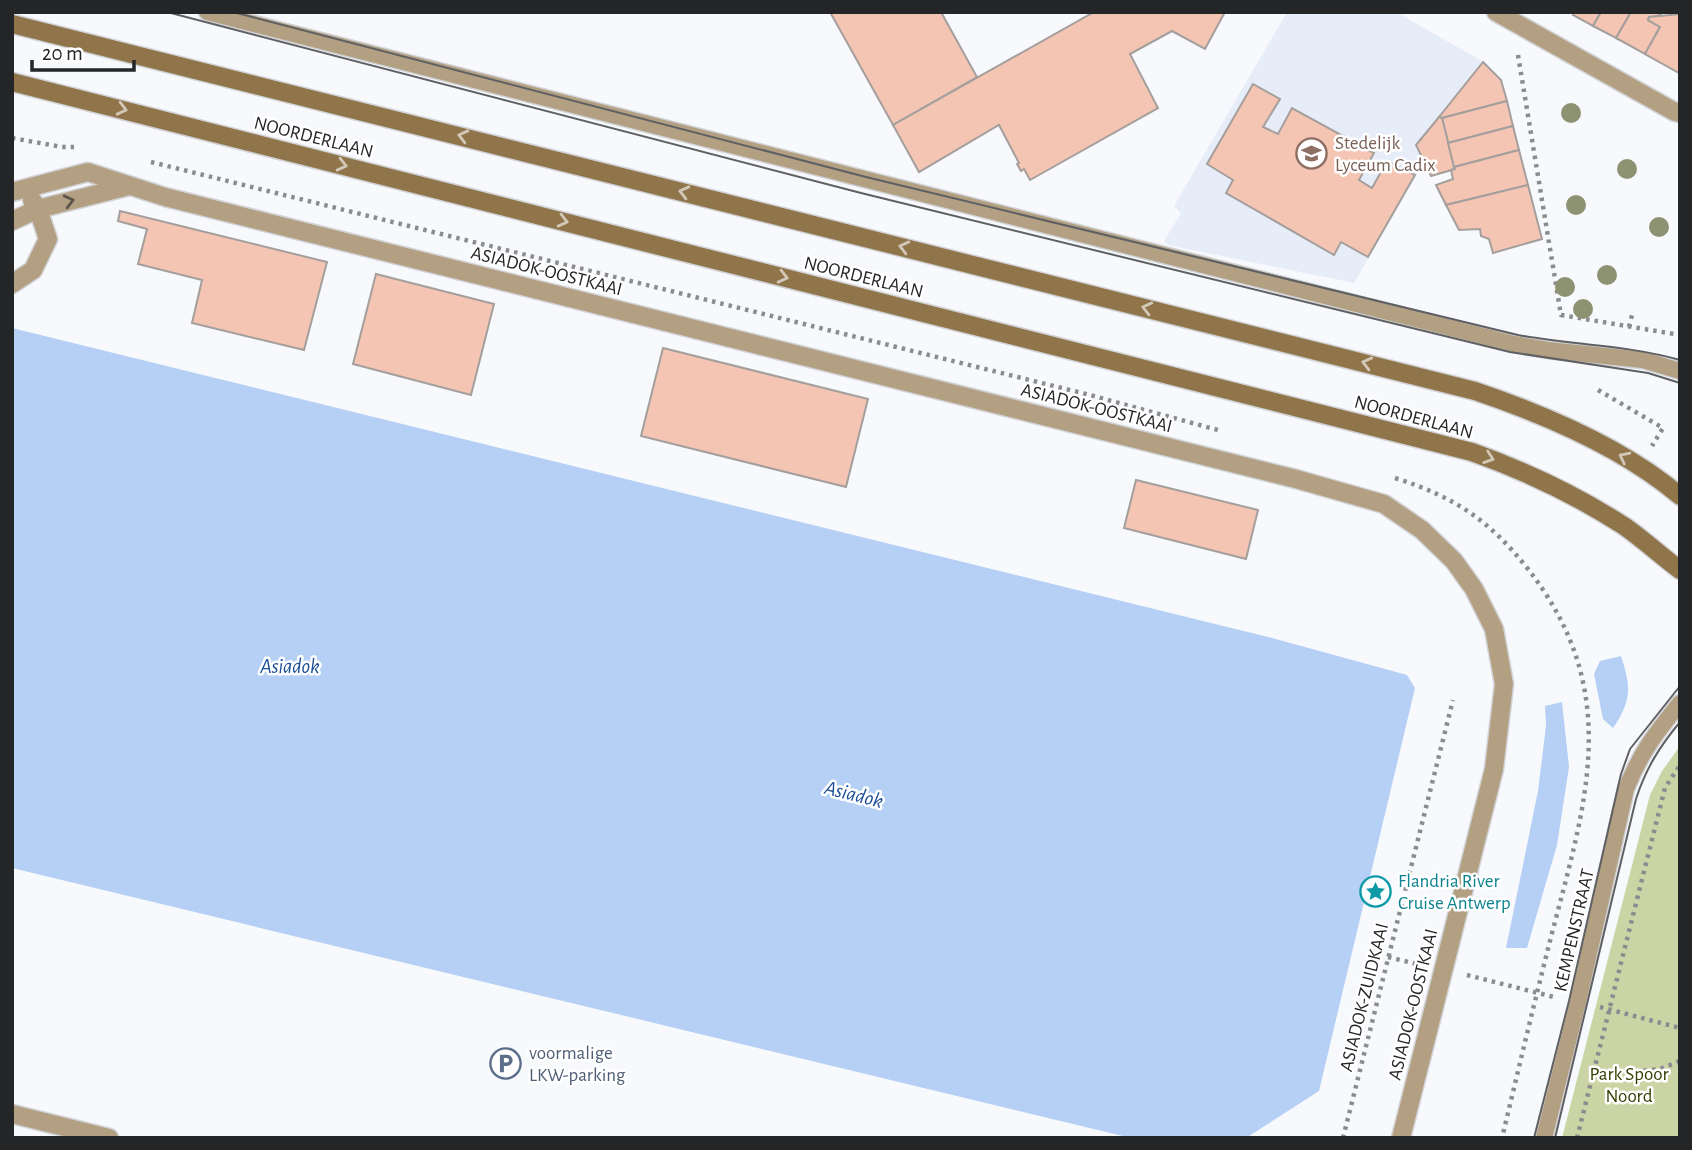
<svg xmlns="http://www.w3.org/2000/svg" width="1692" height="1150" font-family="'Alegreya Sans',sans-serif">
<rect width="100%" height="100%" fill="#f7f9fd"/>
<polygon fill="#e7edf8" points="1287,12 1396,12 1482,61 1415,145 1425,161 1354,283 1168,245 1164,241 1181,213 1174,206"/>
<polygon fill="#cbd4a4" points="1680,746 1680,1138 1562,1138 1650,795 1662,771"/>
<g fill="#b5cff5">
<polygon points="12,328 1272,638 1407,675 1415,688 1319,1091 1246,1138 1131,1138 12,868"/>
<path d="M1621,656C1631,687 1632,700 1613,728L1603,719L1594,674L1600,661Z"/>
<polygon points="1562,702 1569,767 1557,845 1527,948 1506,948 1538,791 1546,726 1545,706"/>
</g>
<g fill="#f4c5b2" stroke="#a49f9d" stroke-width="2">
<polygon points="830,12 941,12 977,77 893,125"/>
<polygon points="1094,12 1225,12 1205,49 1172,31 1130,54 1158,108 1030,180 1024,169 1021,171 1017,164 1019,163 999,125 919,172 893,125"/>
<polygon points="1574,12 1601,12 1593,26 1573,15"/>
<polygon points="1601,12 1631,12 1616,38 1593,26"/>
<polygon points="1631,12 1656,12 1662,16 1649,17 1648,20 1660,27 1645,54 1616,38"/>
<polygon points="1680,14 1680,72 1679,73 1645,54 1660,27 1648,20 1649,17"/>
<polygon points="1483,62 1501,80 1507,101 1442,118 1439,117"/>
<polygon points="1253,84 1280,99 1263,127 1278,134 1292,108 1374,153 1359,180 1372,188 1387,161 1415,175 1368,257 1341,242 1334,255 1226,193 1233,180 1207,164"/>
<polygon points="1507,101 1513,126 1448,143 1442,118"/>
<polygon points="1439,117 1442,118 1455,169 1431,176 1416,145"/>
<polygon points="1513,126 1519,150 1454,167 1448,143"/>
<polygon points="1519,150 1528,185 1446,205 1436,185 1453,179 1451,170 1455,169 1454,167"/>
<polygon points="1528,185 1542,239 1493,253 1489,239 1481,236 1480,229 1459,230 1446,205"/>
<polygon points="120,211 327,262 304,350 192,323 202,280 138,264 147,229 118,221"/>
<polygon points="376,274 494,304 471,395 353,364"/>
<polygon points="663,348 868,399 846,487 641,436"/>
<polygon points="1136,480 1258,510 1246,559 1124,528"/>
</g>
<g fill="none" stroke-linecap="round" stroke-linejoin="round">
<defs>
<g id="service">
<polyline points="207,12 1514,344 1548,350 1643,360 1680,371"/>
<path d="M1544,1138L1578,1002L1626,789C1641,752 1655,734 1680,703"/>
</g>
<g id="minor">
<polyline points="1496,12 1675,112 1680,113"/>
<polyline points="12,192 88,172 165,197 1296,479 1384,504 1422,530 1454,561 1474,589 1494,629 1504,684 1494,769 1401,1138"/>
<polyline points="12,221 38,209 129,186"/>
<polyline points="12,284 33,270 48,239 38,209 32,200"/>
<polyline points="12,1114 109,1138"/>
</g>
<g id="secondary">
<path d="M12,24L1475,391C1543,414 1625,449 1680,496"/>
<path d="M12,82L1472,452C1525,471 1576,495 1624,526C1643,539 1661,556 1680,570"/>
</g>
</defs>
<use href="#service" stroke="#d1d3d6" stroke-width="19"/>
<use href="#minor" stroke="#d1d3d6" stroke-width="21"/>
<use href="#secondary" stroke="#d1d3d6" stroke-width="21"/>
<g stroke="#8b8c8f" stroke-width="4.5" stroke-dasharray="3.5 5" stroke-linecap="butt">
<polyline points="1518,55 1561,315 1680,335"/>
<polyline points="12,138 62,147 74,147"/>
<polyline points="151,162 1086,394 1218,430"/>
<polyline points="1629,327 1632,315"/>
<polyline points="1598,390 1663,428 1652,446"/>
<path d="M1395,478C1455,497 1489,520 1528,569C1624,692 1586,802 1551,937C1534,1004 1518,1071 1502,1138"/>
<polyline points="1388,957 1421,965"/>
<polyline points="1467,975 1554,997"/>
<polyline points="1600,1007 1680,1028"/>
<polyline points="1593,1075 1660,1069 1680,1061"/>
<polyline points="1343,1138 1453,700"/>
<polyline points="1577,1138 1665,788 1680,765"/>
</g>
<use href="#service" stroke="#b3a083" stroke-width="16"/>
<use href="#minor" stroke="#b3a083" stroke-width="18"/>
<use href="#secondary" stroke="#90754a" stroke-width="18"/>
<g stroke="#5e6062" stroke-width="2">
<polyline points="167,12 861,193 1510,352 1648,373 1680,383"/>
<path d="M233,12L866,177L1518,335C1572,345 1627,345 1680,360"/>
<polyline points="1534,1138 1569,1001 1621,774 1630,749 1680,686"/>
<path d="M1555,1138L1636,799C1646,768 1660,746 1680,722"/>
</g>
</g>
<g fill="#8d9272">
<circle cx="1571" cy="113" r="10"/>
<circle cx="1627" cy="169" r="10"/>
<circle cx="1576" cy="205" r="10"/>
<circle cx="1659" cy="227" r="10"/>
<circle cx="1607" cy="275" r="10"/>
<circle cx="1565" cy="287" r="10"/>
<circle cx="1583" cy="309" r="10"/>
</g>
<defs><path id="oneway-chevron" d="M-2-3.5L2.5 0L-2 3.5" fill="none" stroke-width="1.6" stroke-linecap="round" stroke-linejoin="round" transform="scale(1.75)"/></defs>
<g stroke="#d3c8b7">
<use href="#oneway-chevron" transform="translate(122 109) rotate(14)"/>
<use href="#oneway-chevron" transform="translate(463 136) rotate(-166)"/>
<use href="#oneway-chevron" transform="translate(342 165) rotate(14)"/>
<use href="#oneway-chevron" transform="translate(684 192) rotate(-166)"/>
<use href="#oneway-chevron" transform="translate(563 221) rotate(14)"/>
<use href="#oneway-chevron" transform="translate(904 247) rotate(-166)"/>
<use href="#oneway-chevron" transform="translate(783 277) rotate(14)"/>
<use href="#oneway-chevron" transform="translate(1147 308) rotate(-166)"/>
<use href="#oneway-chevron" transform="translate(1367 363) rotate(-166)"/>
<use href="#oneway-chevron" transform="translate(1624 457) rotate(-153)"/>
<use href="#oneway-chevron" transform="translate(1489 458) rotate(19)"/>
</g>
<use stroke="#5d564c" href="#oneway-chevron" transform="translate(69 201) rotate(-14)"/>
<defs>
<symbol id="school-ring" viewBox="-11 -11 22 22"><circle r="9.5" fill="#fff" stroke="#8d6e63" stroke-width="1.5"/><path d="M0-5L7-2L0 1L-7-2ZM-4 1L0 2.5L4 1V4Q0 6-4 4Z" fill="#8d6e63"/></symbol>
<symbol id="sight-ring" viewBox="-11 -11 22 22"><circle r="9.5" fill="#fff" stroke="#0f9aa8" stroke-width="1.5"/><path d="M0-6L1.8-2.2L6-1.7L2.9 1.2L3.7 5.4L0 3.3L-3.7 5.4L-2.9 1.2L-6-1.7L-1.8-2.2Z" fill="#0f9aa8"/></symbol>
<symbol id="parking-ring" viewBox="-11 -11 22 22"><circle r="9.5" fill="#fff" stroke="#5c6f8a" stroke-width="1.5"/><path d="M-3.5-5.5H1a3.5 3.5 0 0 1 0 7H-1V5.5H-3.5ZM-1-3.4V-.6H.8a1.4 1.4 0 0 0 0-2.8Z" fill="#5c6f8a"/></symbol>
</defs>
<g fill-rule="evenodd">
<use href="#school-ring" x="1294" y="136" width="35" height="35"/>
<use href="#sight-ring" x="1358" y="874" width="35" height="35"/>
<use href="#parking-ring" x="488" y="1046" width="35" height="35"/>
</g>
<g text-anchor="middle" stroke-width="5" stroke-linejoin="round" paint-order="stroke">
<g font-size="19" fill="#242527" stroke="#fff">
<text transform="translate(314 136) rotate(14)" y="7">NOORDERLAAN</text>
<text transform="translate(547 270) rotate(14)" y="7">ASIADOK-OOSTKAAI</text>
<text transform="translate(864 276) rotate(14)" y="7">NOORDERLAAN</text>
<text transform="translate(1097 407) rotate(14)" y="7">ASIADOK-OOSTKAAI</text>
<text transform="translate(1414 416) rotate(15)" y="7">NOORDERLAAN</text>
<text transform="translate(1573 930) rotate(-77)" y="7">KEMPENSTRAAT</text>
<text transform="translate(1363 997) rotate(-76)" y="7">ASIADOK-ZUIDKAAI</text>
<text transform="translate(1412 1004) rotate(-76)" y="7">ASIADOK-OOSTKAAI</text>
</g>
<g font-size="19" fill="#785e54" stroke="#fff" text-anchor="start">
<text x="1335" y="149">Stedelijk<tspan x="1335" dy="22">Lyceum Cadix</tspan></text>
</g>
<g font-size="19" fill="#0d838f" stroke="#fff" text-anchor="start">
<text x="1398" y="887">Flandria River<tspan x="1398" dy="22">Cruise Antwerp</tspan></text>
</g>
<g font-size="19" fill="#4e5e75" stroke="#fff" text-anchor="start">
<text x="529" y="1059">voormalige<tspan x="529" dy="22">LKW-parking</tspan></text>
</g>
<g font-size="19" fill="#373d00" stroke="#fff">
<text x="1629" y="1080">Park Spoor<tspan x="1629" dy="22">Noord</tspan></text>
</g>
<g font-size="21" font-style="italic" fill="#194d95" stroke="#fff">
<text x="290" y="673">Asiadok</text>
<text transform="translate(854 794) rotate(14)" y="7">Asiadok</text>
</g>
</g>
<rect width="1692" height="1150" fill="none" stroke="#242527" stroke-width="28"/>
<path d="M32 60v10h102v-10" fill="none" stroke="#242527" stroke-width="3.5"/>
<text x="42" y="60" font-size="21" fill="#242527" stroke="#ffffff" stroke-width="5" paint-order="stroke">20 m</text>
</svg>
